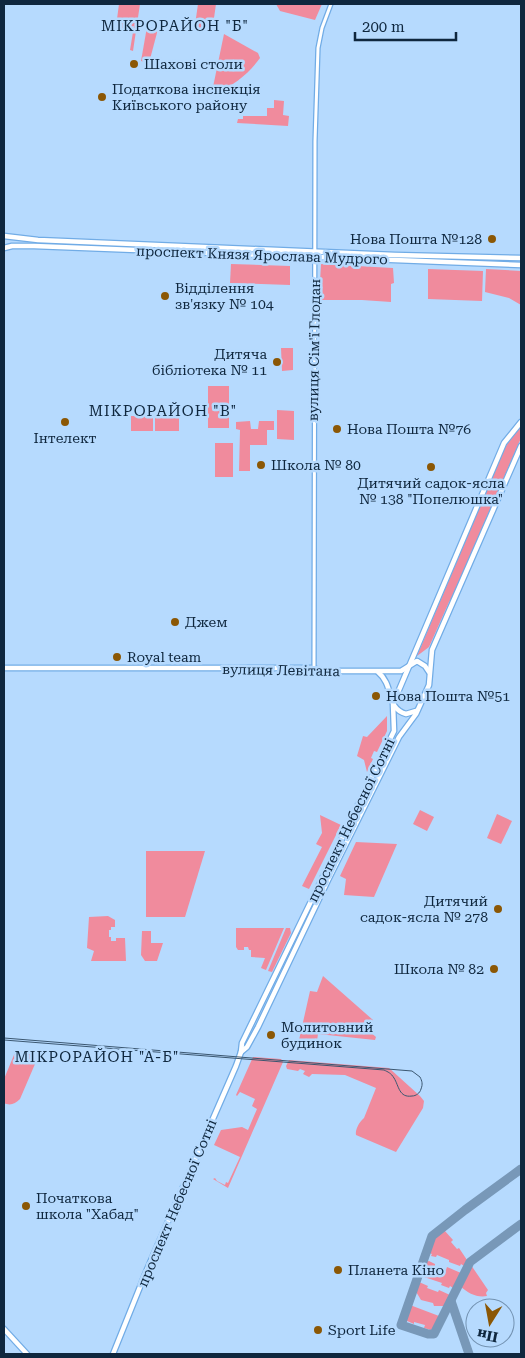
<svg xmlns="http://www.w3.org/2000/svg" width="525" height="1358" font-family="'Roboto Serif',serif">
<rect width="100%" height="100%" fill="#b6dafe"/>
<g fill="#f08b9d">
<polygon points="119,4 140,4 133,51 130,50 134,26 124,29 118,26 117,19"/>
<polygon points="198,4 216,4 213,25 209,30 203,31 195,25"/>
<polygon points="276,4 322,4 315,20 280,11"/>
<polygon points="147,27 158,29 149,63 141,61"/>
<path d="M224,34L258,53L260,58C249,73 234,86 216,92L213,87Z"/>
<polygon points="274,100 284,101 283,115 289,116 288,126 237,123 238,119 243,119 243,116 267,116 267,108 274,108"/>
<polygon points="231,264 290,266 290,285 230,283"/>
<polygon points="321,264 393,268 394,283 391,284 391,302 362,300 319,300"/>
<polygon points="428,269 483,271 482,301 428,299"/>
<polygon points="486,269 521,271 521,305 509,298 485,292"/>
<polygon points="281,348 293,348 293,370 282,371"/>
<rect x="208" y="386" width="21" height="42"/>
<polygon points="277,410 294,411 294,440 277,439"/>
<rect x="131" y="416" width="22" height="15"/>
<rect x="155" y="416" width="24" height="15"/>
<polygon points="250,421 251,429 258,429 259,421 274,421 274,430 267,430 267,445 250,445 250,471 239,471 240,430 236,429 236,422"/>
<polygon points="521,426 521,438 452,598 449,602 429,647 417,656 505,447"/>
<rect x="215" y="443" width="18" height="34"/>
<polygon points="387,716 387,731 377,752 374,751 371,758 373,759 367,772 364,760 357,756 363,736 367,737"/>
<polygon points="420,810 434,817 427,831 413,824"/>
<polygon points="497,814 512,821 501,844 487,838"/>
<polygon points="320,815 341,825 309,889 302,886 322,847 316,844 322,833"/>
<polygon points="356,842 397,844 374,897 344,895 346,879 340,876"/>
<polygon points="146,851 205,851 185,917 146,917"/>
<polygon points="108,916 115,920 115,927 111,927 111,930 109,930 109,937 111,937 111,941 116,941 116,938 125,938 126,961 91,961 94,951 87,948 89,917"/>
<polygon points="236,928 284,928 266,970 261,968 265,958 251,957 251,950 249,950 248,947 244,947 244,950 238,950 236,947"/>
<polygon points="286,928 290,928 291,933 272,972 268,971"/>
<polygon points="142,931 151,931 151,943 163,943 157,961 145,961 141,955"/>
<polygon points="323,976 373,1020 369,1031 376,1037 375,1040 318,1034 317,1041 299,1040 310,991 317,992"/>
<path d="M16,1050L18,1052L25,1051L32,1054L35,1064L20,1099C15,1104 10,1106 4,1103V1079Z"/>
<polygon points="253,1057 281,1059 283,1062 228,1188 213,1179 215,1178 217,1181 225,1185 226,1182 228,1183 240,1157 214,1145 221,1130 242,1127 248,1130 257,1109 252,1106 255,1099 240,1092 237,1096 236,1095"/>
<path d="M289,1060L389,1068L420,1096L424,1101L423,1108L396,1152L356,1135C355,1130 359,1122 364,1118L376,1088L345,1075L312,1074L309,1077L303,1074L305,1071L300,1069L298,1071L287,1069L286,1066Z"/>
<polygon points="444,1230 453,1240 451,1242 457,1249 459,1248 467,1260 464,1266 461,1264 460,1266 449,1262 449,1260 437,1255 436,1257 431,1256 432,1254 429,1253 435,1238"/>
<polygon points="429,1261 435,1264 435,1266 446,1270 447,1267 461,1273 453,1288 450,1286 449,1288 441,1285 442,1283 424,1277 425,1275 422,1272 425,1262"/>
<path d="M471,1265L488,1290L486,1293L487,1296C477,1298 468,1293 461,1287Z"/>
<polygon points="419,1282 428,1286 427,1288 438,1292 439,1290 450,1295 445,1306 434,1306 433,1303 421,1300 415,1290"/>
<polygon points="410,1305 439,1316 435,1327 431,1330 424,1328 425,1325 414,1322 414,1324 405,1320"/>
</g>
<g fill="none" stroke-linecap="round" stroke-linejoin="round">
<g stroke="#7898b8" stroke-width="9">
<polyline points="521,1169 465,1210 432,1236 401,1325 428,1334 434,1334 470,1262 521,1224"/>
<polyline points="451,1301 469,1354"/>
</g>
<defs>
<polyline id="minor" points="314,669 315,141 318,48 322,28 331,4"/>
<g id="major">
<polyline points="4,236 38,240 395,255 521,258"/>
<polyline points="4,248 12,246 34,246 521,265"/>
<polyline points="4,668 311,668 324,671 401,671 417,661 425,666 429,672"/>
<path d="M378,672C395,686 385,708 406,714L416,711"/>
<polyline points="241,1052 247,1047 258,1027 328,880 399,737 416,714 429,685 432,650 521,446"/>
<polyline points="4,1329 27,1354"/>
<polyline points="113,1354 146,1272 236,1066 241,1052 242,1043 394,731 393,704 504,443 521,422"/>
</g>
</defs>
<use href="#minor" stroke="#71ace6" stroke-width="5.5"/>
<use href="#major" stroke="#71ace6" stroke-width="7"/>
<use href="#minor" stroke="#fff" stroke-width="3"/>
<use href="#major" stroke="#fff" stroke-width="4.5"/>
<path stroke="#3b5771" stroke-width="1" d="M4,1038L412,1071L420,1077C422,1081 423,1084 421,1089C420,1093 416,1096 412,1096C399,1098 399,1086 394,1078C391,1073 388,1072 384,1070L4,1040"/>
</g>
<g fill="#8b5705" stroke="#b6dafe" stroke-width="2">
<circle cx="134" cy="64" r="5"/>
<circle cx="102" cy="97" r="5"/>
<circle cx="492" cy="239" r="5"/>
<circle cx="165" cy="296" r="5"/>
<circle cx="277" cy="362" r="5"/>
<circle cx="65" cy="422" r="5"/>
<circle cx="337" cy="429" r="5"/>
<circle cx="261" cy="465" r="5"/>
<circle cx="431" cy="467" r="5"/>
<circle cx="175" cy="622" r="5"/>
<circle cx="117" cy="657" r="5"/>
<circle cx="376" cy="696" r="5"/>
<circle cx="498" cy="909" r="5"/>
<circle cx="494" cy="969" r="5"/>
<circle cx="271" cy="1035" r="5"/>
<circle cx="26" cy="1206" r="5"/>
<circle cx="338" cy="1270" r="5"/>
<circle cx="318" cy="1330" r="5"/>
</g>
<g text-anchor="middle" stroke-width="5" stroke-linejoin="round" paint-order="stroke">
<g font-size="14" fill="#0f273e" stroke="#b6dafe" text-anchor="start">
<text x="144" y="69">Шахові столи</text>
<text x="112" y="94">Податкова інспекція<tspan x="112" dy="16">Київського району</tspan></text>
<text x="482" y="244" text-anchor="end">Нова Пошта №128</text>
<text x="175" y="293">Відділення<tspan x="175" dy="16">зв'язку № 104</tspan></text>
<text x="267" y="359" text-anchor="end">Дитяча<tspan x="267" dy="16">бібліотека № 11</tspan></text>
<text x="347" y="434">Нова Пошта №76</text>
<text x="65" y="443" text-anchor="middle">Інтелект</text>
<text x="271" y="470">Школа № 80</text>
<text x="431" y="488" text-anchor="middle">Дитячий садок-ясла<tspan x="431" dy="16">№ 138 "Попелюшка"</tspan></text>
<text x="185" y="627">Джем</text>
<text x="127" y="662">Royal team</text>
<text x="386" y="701">Нова Пошта №51</text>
<text x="488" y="906" text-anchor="end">Дитячий<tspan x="488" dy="16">садок-ясла № 278</tspan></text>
<text x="484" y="974" text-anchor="end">Школа № 82</text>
<text x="281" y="1032">Молитовний<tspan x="281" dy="16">будинок</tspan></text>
<text x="36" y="1203">Початкова<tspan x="36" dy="16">школа "Хабад"</tspan></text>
<text x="348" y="1275">Планета Кіно</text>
<text x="328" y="1335">Sport Life</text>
</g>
<g font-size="14" fill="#0f273e" stroke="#b6dafe">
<text transform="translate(262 255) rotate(2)" y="5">проспект Князя Ярослава Мудрого</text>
<text transform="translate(314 350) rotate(-89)" y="5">вулиця Сім'ї Глодан</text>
<text transform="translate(281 670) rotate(1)" y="5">вулиця Левітана</text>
<text transform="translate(351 820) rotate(-64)" y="5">проспект Небесної Сотні</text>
<text transform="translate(177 1203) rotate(-67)" y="5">проспект Небесної Сотні</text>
</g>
<g font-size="15" letter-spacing="1" fill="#0f273e" stroke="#b6dafe">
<text x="175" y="31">МІКРОРАЙОН "Б"</text>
<text x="163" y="416">МІКРОРАЙОН "В"</text>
<text x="97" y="1062">МІКРОРАЙОН "А-Б"</text>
</g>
</g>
<rect width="525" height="1358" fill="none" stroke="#0f273e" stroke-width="10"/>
<g transform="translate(490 1323) rotate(191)"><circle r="24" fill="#b6dafe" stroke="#7392b1"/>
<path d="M0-4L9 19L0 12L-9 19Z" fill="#8b5705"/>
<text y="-8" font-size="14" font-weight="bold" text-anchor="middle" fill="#0f273e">Пн</text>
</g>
<path d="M355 32v8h101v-8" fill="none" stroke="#0f273e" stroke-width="2.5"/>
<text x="362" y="32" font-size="15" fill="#0f273e" stroke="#b6dafe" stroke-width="4" paint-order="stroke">200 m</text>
</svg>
